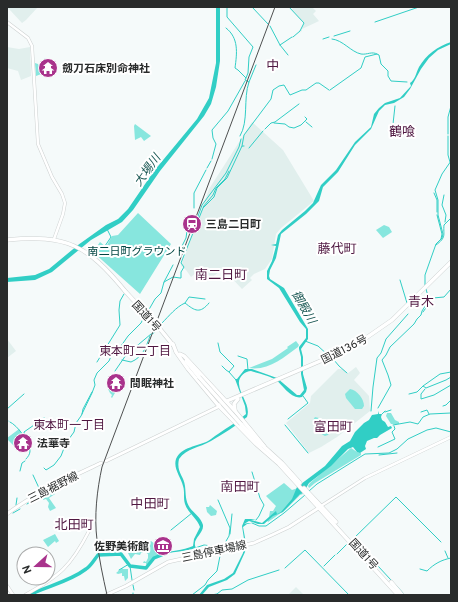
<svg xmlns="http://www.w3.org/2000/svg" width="458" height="602" font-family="Overpass,'Noto Sans JP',sans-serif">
<rect width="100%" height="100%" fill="#f5fafa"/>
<g fill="#e1efed">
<polygon points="7,7 38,7 26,20 22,23 9,9 7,10"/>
<polygon points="293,7 312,7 316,11 313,14 319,21 302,29 302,31 295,36 301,31 304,23 292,10"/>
<polygon points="7,47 19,49 30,47 31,76 21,80 18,71 7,68"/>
<polygon points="252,122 283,150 314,201 281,228 276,234 272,259 265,269 254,274 250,278 252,280 242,289 223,269 211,278 203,267 191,277 186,270 181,266 209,189"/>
<polygon points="7,339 16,351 7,358"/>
<polygon points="356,367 360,373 354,380 369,396 370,411 337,437 321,447 309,453 286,423 310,403 311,396 338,369 343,369 347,374"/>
<polygon points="296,587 304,595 288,595"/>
</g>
<g fill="#87e6de">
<polygon points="45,58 47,61 51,62 54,67 55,71 50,76 47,76 44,73 36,76 35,63 38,64 41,69 42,68 42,63"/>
<polygon points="135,124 151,136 144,141 141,137 135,140 134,126"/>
<polygon points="138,213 171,244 140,294 93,252 100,242 106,247 112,236 118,235"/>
<polygon points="384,225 389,227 392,232 383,238 376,230"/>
<path d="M296,341L299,345L298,347C283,358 268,371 249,368L272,359L288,348L287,347Z"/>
<polygon points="116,374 122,381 112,398 111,397 112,395 110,393 108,389 111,385 117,383 116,380 112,380 111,378"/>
<path d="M350,389C357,390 364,399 364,406L362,409H355L346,398L345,394Z"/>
<polygon points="387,413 391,413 395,420 399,422 399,424 391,424 386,416"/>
<path d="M315,417L319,418L329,429L330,432L328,435L325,436C320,434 313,426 313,420Z"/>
<polygon points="19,429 24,438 19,441 19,443 15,447 7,439 7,438"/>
<polygon points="351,448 357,452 361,453 361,455 315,483 309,488 308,486 310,483"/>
<polygon points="284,483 292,490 298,488 303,494 300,495 285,510 268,522 267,520 269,517 270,511 273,511 276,506 266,496"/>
<polygon points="52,490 55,494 49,498 56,508 50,511 48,507 49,503 46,499 43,500 41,496"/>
<polygon points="210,505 217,511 216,515 211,516 207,512 206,507 209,507"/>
<polygon points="55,534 59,541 56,543 55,541 48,547 43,540"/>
<path d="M151,541L155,544V547L159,555C156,557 149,564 146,565V563H143L144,561L146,562L148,558V554L145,552L141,553L140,555L135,554L131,559L128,553V550H129L134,552L136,547H140Z"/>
<polygon points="122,568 123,569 128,569 128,578 125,581 124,576 122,576 122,573 118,574 116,573"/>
</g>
<g fill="#31cec5">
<polygon points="216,7 220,7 220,61 216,87 211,104 204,116 160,171 133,210 122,222 91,240 52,272 35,280 7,282 7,278 35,275 49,269 78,245 106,225 118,219 128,209 154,171 197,119 209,98 216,63"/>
<path d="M451,42V44L438,50L429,58L421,69L410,89L404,97L394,103L385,105L379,111L371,129L355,145L338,172L323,187L319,201L306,214L281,234L276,258L270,270L269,276L270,279L284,288L308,329V339L301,349L303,357V374L307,388L306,392L302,397C291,400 283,385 276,380C271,376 257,373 251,371C245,371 238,377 239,384C240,396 251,405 247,417C236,426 223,434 211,441C199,448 187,448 179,459C176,472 184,476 185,486C186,494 185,501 190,508C194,513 201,518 203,525C204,534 191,539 196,548C184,552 171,551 160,556V555C170,550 183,551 193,546L194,539L200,527C197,518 188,513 185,504C183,498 185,492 183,486C181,477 173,469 176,459C181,447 198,446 208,441C212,439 214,436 218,434C228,427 237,422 246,414L245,406L235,379H237L245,369H252L277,378L297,395H300L304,390L301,374V357L299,349V347L306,338V329L300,322L279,288L267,279V271L272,261L276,246L271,245L276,244L278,235L282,230L305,211L313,203L321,185L336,170L355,142L371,127L374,114L379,108L385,103L400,98L411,86L410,83C415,80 416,73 419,67C426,55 438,46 451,42Z"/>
<polygon points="378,411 379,414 382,414 381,417 382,420 385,422 388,427 391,426 392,428 380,435 377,438 374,438 367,441 365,446 366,449 360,453 357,452 353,447 348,449 331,466 309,483 303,493 300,494 283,512 273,516 264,524 258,524 249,521 244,524 248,523 252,523 247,524 243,527 246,543 245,552 235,574 227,580 209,587 202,595 199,595 207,585 224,579 233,573 243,553 244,539 242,526 245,519 256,519 251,520 262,523 276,511 277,514 281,512 292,499 297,487 325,466 342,446 350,441 355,432 364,423 369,420 372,415 378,414"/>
</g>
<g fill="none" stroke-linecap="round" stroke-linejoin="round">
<g stroke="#31cec5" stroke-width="1">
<polyline points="227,7 227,17 253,47 249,57 248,73 246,78"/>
<polyline points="252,7 268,24"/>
<polyline points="289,7 304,23 300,31 293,37"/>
<polyline points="375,22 419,7"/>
<polyline points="270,26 280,45 288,55"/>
<path d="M226,28C239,38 237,53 235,68L238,70L246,78L245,80L249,82C243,99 249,121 240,136"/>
<polyline points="334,36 350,31"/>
<polyline points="323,39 329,37"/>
<path d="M332,39C343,40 351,52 361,54C367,55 372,51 377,54"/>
<polyline points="280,45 292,37"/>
<polyline points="249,82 256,65"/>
<polyline points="330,90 361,68 365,57 377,54 379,55 381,64 388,71 388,76 391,81 407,82"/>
<polyline points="306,122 312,127"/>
<polyline points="274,123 285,124 289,127 294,128 301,125 307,119 305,117"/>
<polyline points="393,124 395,106"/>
<polyline points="265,129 271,123 275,122 299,104"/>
<polyline points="390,130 394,126"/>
<polyline points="448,134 448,117 451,106"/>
<polyline points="448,136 448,155 450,162"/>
<polyline points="242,146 244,135 271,99 273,90 279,86 284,85 290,95 302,90 306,90 316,83 319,83 329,90"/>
<polyline points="249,148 263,131"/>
<polyline points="212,159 216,144 213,138 212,130 228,111 245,81"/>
<polyline points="207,168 211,161"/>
<polyline points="434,193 437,200 437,212"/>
<polyline points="444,195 442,205 446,215 445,222"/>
<polyline points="203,207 213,195 216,188 225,179 229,171"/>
<polyline points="194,208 194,193 206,170"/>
<polyline points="437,215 442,234 441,239"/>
<polyline points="196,222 202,205 226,173 239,147 241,139"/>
<polyline points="187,228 187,226"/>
<path d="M436,245C447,237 443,235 444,225L451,218"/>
<polyline points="105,246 111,237 107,229"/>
<polyline points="178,254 186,238 187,231"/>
<polyline points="400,280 407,303"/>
<polyline points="164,282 173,265"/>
<polyline points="425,286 425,275 436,244 442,238 443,234 438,215 438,200 435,190 442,174 451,161"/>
<polyline points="185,303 189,297 205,299"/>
<polyline points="423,312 433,298 444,297 451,289"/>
<polyline points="147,313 155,299 161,293 164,282 173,277 180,278 181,278 181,272 184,267 181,263 203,208 214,197 217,188 227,178 242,146 244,146"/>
<path d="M162,323C169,316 176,307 185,303C195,311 200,314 209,303"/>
<polyline points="152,334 155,332"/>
<polyline points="305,341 318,346 329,356"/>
<polyline points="218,343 220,352 234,366 229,372 236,380"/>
<polyline points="238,356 247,359 248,370"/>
<path d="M122,360L131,362C143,357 146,347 150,336"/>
<polyline points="334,360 339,366 347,373"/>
<polyline points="97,362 120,325 119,310 120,301 124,294"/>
<polyline points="222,366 226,370 229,372"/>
<polyline points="115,371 126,355 151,334"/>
<polyline points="423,386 440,374 451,372"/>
<polyline points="425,389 421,394 421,399 434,395 451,385"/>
<polyline points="409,394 417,392 423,386 426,388 446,380 451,377"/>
<polyline points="443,406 446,405 451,400"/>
<polyline points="378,408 391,385 388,375 382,360 386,355 390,347 414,324 417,319 421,315 422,311 429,300 426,289"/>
<polyline points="7,409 24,394"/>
<polyline points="371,411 373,387 377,358 381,353 386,339 408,314"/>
<polyline points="385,412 391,410"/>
<polyline points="421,412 427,410 429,414"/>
<polyline points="82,414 83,409 92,392"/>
<polyline points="382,414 385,411"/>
<polyline points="288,419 308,403 303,396"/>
<polyline points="7,421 8,421"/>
<path d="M10,422C17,425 30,442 30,451C30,454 28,457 26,459"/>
<polyline points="285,425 308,453"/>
<polyline points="393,425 410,422 418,424 423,417 430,414 451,413"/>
<polyline points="25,437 24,432 44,418"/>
<polyline points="378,447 395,439 392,432 395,429 394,426"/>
<polyline points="379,455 397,453"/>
<polyline points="44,468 46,470 54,465 61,456 66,443 74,432 76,423 81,416 92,393 95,385 94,380 97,373 109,361 112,354 121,346 128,336 141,323 145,315"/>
<polyline points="20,471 22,463 25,461"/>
<polyline points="252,472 260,498 264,505 259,516 256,520"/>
<polyline points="33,475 39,488 37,492"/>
<polyline points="309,491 317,484 365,454 389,453 397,449 408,439 427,430 436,428 451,432"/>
<polyline points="218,500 230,528 229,536 222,548"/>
<polyline points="27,504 38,497"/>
<polyline points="16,505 17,498"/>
<polyline points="13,513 20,509"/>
<polyline points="252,523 259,526 266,526 284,513 305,495"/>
<polyline points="171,530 192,513"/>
<polyline points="230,534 232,514"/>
<polyline points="195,548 204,545 219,547"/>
<polyline points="445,551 448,558"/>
<polyline points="337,554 348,543"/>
<polyline points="130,566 132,580"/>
<polyline points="324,566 335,555"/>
<polyline points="285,568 305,550 349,595"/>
<path d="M420,569L427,571C434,564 441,560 451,558"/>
<polyline points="119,570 129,564"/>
<polyline points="133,585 134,590"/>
<polyline points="403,593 353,539 396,497 441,542"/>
<polyline points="133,595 133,593"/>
<polyline points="192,595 205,585 208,580 217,571 221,551"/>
<polyline points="211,595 217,594 222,590 232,589 248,580 279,570"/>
</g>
<path stroke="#31cec5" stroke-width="3.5" d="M29,595C47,586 69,582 86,569C91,566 94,560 98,555L121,554L130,566L146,568L154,558L164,554"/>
<defs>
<g id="secondary">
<polyline points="7,22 28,38 32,46 38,144 52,177 62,194 65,203 63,214 54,239"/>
<polyline points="321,506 365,478 451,437"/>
<path d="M25,595C60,576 71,566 89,531"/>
</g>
<g id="primary">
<polyline points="106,461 220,406"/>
<path d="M7,514C35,493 69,478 101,463"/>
<polyline points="7,586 13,595"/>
<polyline points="106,595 126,586 168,562 254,543 272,535 289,527 320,507"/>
</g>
<g id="trunk">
<path d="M7,240C67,234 87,245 125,291"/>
<polyline points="160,329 173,345"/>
<polyline points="173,344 176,352 188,369 218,405 256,444 279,464 398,595"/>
<polyline points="180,354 184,356 235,411 264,446"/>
<polyline points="186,361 199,377"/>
<polyline points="220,404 353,347 392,320 451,262"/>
<polyline points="235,410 234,404 238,399"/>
<polyline points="241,424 261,445"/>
<polyline points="260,443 282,463 300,483"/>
<polyline points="304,488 336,522"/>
<polyline points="391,582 402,595"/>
</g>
</defs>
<use href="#secondary" stroke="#cdd1d1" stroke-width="3.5"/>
<use href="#primary" stroke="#cdd1d1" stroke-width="4"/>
<use href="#trunk" stroke="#cdd1d1" stroke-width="4.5"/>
<use href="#secondary" stroke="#fff" stroke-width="2.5"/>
<use href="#primary" stroke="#fff" stroke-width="3"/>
<use href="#trunk" stroke="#fff" stroke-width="3.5"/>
<path stroke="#4e5050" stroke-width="1" d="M107,595C103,577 99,559 97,540C94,516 97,490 102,467L275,7"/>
<defs>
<g id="trunk-bridge">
<polyline points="125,291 160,329"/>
<polyline points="199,377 241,424"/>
</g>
</defs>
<use href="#trunk-bridge" stroke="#cdd1d1" stroke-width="4.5" stroke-linecap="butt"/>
<use href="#trunk-bridge" stroke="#fff" stroke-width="3.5"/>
</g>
<defs>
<symbol id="temple-disc" viewBox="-11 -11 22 22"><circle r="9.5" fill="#a9338c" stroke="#fff"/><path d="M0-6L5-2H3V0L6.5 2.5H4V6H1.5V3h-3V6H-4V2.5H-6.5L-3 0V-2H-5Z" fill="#fff"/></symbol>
<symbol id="station-disc" viewBox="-11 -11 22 22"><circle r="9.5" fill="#a9338c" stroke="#fff"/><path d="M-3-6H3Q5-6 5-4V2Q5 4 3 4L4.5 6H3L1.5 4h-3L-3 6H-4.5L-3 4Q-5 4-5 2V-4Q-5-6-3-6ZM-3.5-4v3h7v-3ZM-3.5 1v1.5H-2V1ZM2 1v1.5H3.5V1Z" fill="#fff"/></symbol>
<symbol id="museum-disc" viewBox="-11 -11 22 22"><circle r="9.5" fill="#a9338c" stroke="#fff"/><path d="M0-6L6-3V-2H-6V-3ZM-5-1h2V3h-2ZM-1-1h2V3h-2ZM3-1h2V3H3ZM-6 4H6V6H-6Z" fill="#fff"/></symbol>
</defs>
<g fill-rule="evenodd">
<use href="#temple-disc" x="37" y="57" width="22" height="22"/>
<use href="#station-disc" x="181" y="213" width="22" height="22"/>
<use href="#temple-disc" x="105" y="372" width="22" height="22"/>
<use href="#temple-disc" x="12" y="432" width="22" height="22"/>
<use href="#museum-disc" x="152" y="535" width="22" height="22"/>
</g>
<g text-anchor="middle" stroke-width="4" stroke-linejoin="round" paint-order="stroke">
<g font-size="11" font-weight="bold" fill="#292b2b" stroke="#fff" text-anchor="start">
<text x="62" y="72">劔刀石床別命神社</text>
<text x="206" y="228">三島二日町</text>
<text x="130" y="387">間眠神社</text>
<text x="37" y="447">法華寺</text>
<text x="149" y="550" text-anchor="end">佐野美術館</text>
</g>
<g font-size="11" fill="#004542" stroke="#fff">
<text x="137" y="255">南二日町グラウンド</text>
</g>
<g font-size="11" fill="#292b2b" stroke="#fff">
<text transform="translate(147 316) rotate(48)" y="4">国道1号</text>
<text transform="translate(344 349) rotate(-27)" y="4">国道136号</text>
<text transform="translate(53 487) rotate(-27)" y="4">三島裾野線</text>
<text transform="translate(214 551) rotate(-12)" y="4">三島停車場線</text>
<text transform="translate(364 554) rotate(48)" y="4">国道1号</text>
</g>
<g font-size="12" font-style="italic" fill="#195753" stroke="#fff">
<text transform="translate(147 170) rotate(-54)" y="4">大場川</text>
<text transform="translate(304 307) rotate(60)" y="4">御殿川</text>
</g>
<g font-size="12" fill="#4f1741" stroke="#fff">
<text x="135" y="355">東本町二丁目</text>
<text x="69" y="429">東本町一丁目</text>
</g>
<g font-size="13" fill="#4f1741" stroke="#fff">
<text x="273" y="70">中</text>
<text x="402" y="136">鶴喰</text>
<text x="337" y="253">藤代町</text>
<text x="221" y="279">南二日町</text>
<text x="421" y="306">青木</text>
<text x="333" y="431">富田町</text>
<text x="240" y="491">南田町</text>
<text x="150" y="508">中田町</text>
<text x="74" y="529">北田町</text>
</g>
</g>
<rect width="458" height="602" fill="none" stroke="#292b2b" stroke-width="16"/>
<g transform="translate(36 566) rotate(249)"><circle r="19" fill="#ffffff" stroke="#a9aaaa"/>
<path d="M0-3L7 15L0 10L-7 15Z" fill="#a9338c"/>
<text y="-6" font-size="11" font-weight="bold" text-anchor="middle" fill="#292b2b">N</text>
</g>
</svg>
